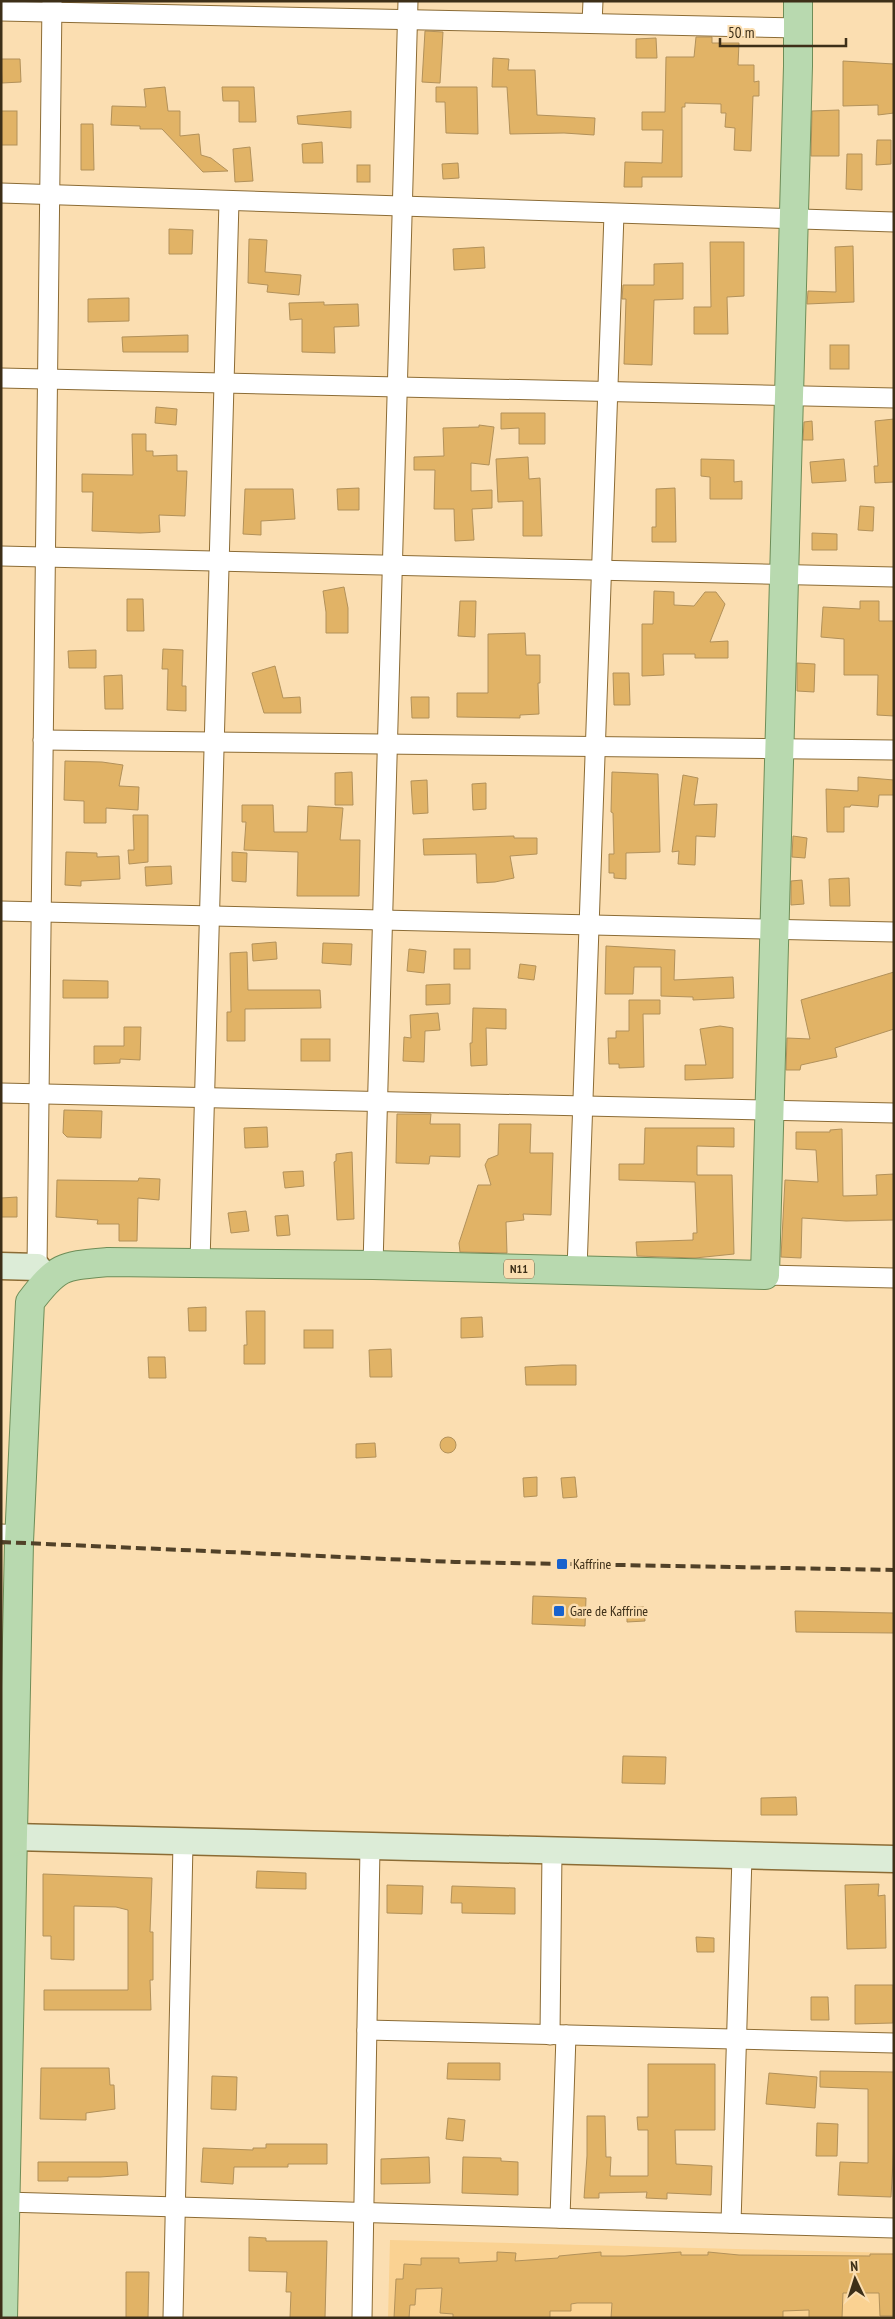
<svg xmlns="http://www.w3.org/2000/svg" width="895" height="2319" font-family="'PT Sans Narrow',sans-serif">
<rect width="100%" height="100%" fill="#fbdeb1"/>
<polygon fill="#fad292" points="390,2240 894,2253 894,2318 388,2318"/>
<g fill="#e1b366" stroke="#b2915a">
<polygon points="425,31 443,32 440,83 422,82"/>
<polygon points="696,37 712,37 712,43 739,43 738,65 754,65 754,82 759,81 759,96 753,96 751,151 734,150 735,128 725,127 726,113 721,113 721,104 685,103 685,107 682,107 682,177 642,177 642,187 624,187 625,162 662,163 663,130 642,130 642,112 665,112 666,57 694,57"/>
<polygon points="656,38 657,58 636,58 636,39"/>
<polygon points="493,58 509,59 508,70 535,70 537,115 595,118 594,135 564,133 510,134 507,87 492,87"/>
<polygon points="1,59 20,59 21,82 2,83"/>
<polygon points="843,61 894,64 894,113 878,115 878,105 843,106"/>
<polygon points="165,87 168,111 180,111 180,136 199,134 201,155 211,158 228,171 203,172 162,129 140,129 140,126 111,125 112,106 146,107 144,89"/>
<polygon points="222,87 254,87 256,122 239,122 239,101 223,101"/>
<polygon points="436,87 477,87 478,134 446,133 445,102 436,102"/>
<polygon points="839,110 839,156 811,156 812,111"/>
<rect x="1" y="111" width="16" height="34"/>
<polygon points="351,111 351,128 298,124 297,116"/>
<polygon points="81,124 93,124 94,170 81,170"/>
<polygon points="877,140 891,140 891,164 876,165"/>
<polygon points="322,142 323,163 303,163 302,144"/>
<polygon points="250,147 253,181 235,182 233,149"/>
<polygon points="847,154 862,154 862,190 846,189"/>
<polygon points="458,163 459,178 443,179 442,164"/>
<rect x="357" y="165" width="13" height="17"/>
<polygon points="169,229 193,230 192,254 169,254"/>
<polygon points="249,239 267,240 265,272 301,275 299,295 267,292 268,285 248,283"/>
<polygon points="710,242 744,242 744,296 727,297 728,334 694,334 694,307 711,307"/>
<polygon points="853,246 854,302 807,304 808,291 836,292 835,247"/>
<polygon points="484,247 485,268 454,270 453,249"/>
<polygon points="683,263 683,299 654,300 652,365 624,364 626,299 622,299 623,285 654,285 654,264"/>
<polygon points="129,298 129,321 88,322 88,299"/>
<polygon points="324,302 324,305 358,304 359,326 334,327 335,353 302,352 302,319 290,320 289,303"/>
<polygon points="188,335 188,352 123,352 122,337"/>
<rect x="830" y="345" width="19" height="24"/>
<polygon points="156,407 177,409 176,425 155,423"/>
<polygon points="501,413 545,413 545,444 519,444 519,428 501,429"/>
<polygon points="894,419 894,482 875,483 874,466 878,466 875,421"/>
<polygon points="812,421 813,440 803,440 804,422"/>
<polygon points="479,425 494,427 489,465 471,463 471,491 492,490 492,508 472,509 474,540 455,541 454,509 434,509 435,470 414,470 414,457 444,456 443,428 479,427"/>
<polygon points="132,434 146,434 146,451 153,451 153,456 177,455 177,471 187,471 185,516 159,515 160,532 140,533 92,531 93,492 82,492 82,474 133,475"/>
<polygon points="528,457 529,479 540,478 542,536 523,536 523,501 498,502 496,459"/>
<polygon points="701,459 734,460 734,482 742,481 742,499 710,499 710,477 701,476"/>
<polygon points="844,459 846,481 812,483 810,462"/>
<polygon points="359,488 359,510 338,510 337,489"/>
<polygon points="675,488 676,542 652,542 652,527 656,527 656,489"/>
<polygon points="245,489 293,489 295,519 261,521 261,535 243,534"/>
<polygon points="860,506 874,507 873,531 858,530"/>
<polygon points="812,533 837,534 837,550 812,550"/>
<polygon points="344,587 348,608 348,633 326,633 326,612 323,591"/>
<polygon points="654,591 674,592 674,605 694,606 705,592 716,592 725,604 710,642 728,641 728,658 695,658 695,654 663,654 664,675 642,676 642,624 653,624"/>
<polygon points="127,599 143,599 144,631 127,631"/>
<polygon points="460,601 476,601 475,637 458,636"/>
<polygon points="860,601 879,601 879,621 894,621 894,716 877,715 878,675 844,675 844,639 821,637 823,607 860,609"/>
<polygon points="525,633 526,655 540,655 540,683 538,683 539,714 520,715 520,718 457,717 457,693 488,693 488,634"/>
<polygon points="163,649 183,650 182,686 186,686 186,711 167,710 168,669 162,669"/>
<polygon points="96,650 96,668 69,668 68,651"/>
<polygon points="797,663 815,664 814,692 797,691"/>
<polygon points="275,666 283,698 300,697 301,713 264,713 252,673"/>
<polygon points="613,673 629,673 630,705 614,705"/>
<polygon points="122,675 123,709 105,709 104,676"/>
<polygon points="411,697 429,697 429,718 412,718"/>
<polygon points="65,761 102,762 123,765 119,786 139,787 138,810 106,808 106,823 84,823 84,801 64,800"/>
<polygon points="352,772 353,805 335,805 335,773"/>
<polygon points="612,772 658,774 660,852 626,853 626,879 614,878 614,873 609,873 609,854 614,854 613,813 611,812"/>
<polygon points="683,775 698,778 694,805 717,804 715,837 696,836 695,865 678,864 679,851 672,852"/>
<polygon points="858,777 894,780 894,795 879,795 878,807 851,805 850,807 844,807 844,832 827,832 826,789 858,791"/>
<polygon points="427,780 428,813 413,814 411,781"/>
<polygon points="486,783 486,809 473,810 472,784"/>
<polygon points="242,805 273,805 274,832 307,832 308,806 343,808 340,840 360,840 359,896 297,896 298,852 244,850 246,822 242,822"/>
<polygon points="133,815 148,815 148,862 129,864 128,850 134,850"/>
<polygon points="514,836 514,838 537,838 537,854 510,856 514,878 495,882 477,883 476,854 424,855 423,839"/>
<polygon points="793,836 807,838 805,858 792,857"/>
<polygon points="66,852 97,853 97,857 119,856 120,879 81,881 81,886 65,885"/>
<polygon points="232,852 247,853 246,882 232,881"/>
<polygon points="171,866 172,884 146,886 145,867"/>
<polygon points="849,878 850,906 830,906 829,879"/>
<polygon points="802,880 804,904 791,905 791,881"/>
<polygon points="276,942 277,959 253,961 252,944"/>
<polygon points="323,943 352,944 351,965 322,963"/>
<polygon points="606,946 675,950 674,980 733,977 734,998 693,1000 693,997 661,996 661,967 634,967 633,994 605,994"/>
<polygon points="409,949 426,951 424,973 407,971"/>
<rect x="454" y="949" width="16" height="20"/>
<polygon points="247,952 248,990 320,990 321,1008 245,1009 245,1041 227,1041 227,1012 231,1012 230,953"/>
<polygon points="520,964 536,966 534,980 518,978"/>
<polygon points="894,972 894,1029 835,1048 837,1057 801,1065 800,1070 786,1070 787,1038 810,1039 801,1000"/>
<polygon points="63,980 108,981 108,998 63,998"/>
<polygon points="450,984 450,1004 426,1005 426,985"/>
<polygon points="629,1000 660,1000 660,1014 643,1014 644,1067 619,1068 619,1064 609,1064 608,1038 616,1038 616,1031 629,1031"/>
<polygon points="473,1008 506,1009 506,1029 486,1028 487,1065 471,1066 470,1043 472,1043"/>
<polygon points="438,1013 440,1030 425,1031 424,1062 403,1061 404,1037 411,1038 410,1015"/>
<polygon points="720,1026 733,1028 733,1078 685,1080 685,1065 706,1065 700,1029"/>
<polygon points="124,1027 141,1027 140,1060 120,1059 120,1063 94,1064 94,1046 124,1046"/>
<rect x="301" y="1039" width="29" height="22"/>
<polygon points="64,1110 102,1111 101,1138 67,1137 63,1133"/>
<polygon points="397,1114 431,1114 430,1124 460,1124 460,1157 430,1156 429,1164 396,1163"/>
<polygon points="499,1124 531,1124 530,1153 553,1153 551,1215 523,1214 524,1220 506,1222 507,1253 460,1252 459,1243 478,1185 491,1185 485,1165 488,1159 498,1155"/>
<polygon points="267,1127 268,1147 245,1148 244,1128"/>
<polygon points="645,1128 734,1128 734,1147 697,1146 697,1175 732,1175 734,1254 695,1258 637,1256 636,1242 693,1240 693,1233 697,1233 695,1182 619,1180 619,1164 644,1164"/>
<polygon points="842,1129 843,1196 877,1195 876,1175 894,1174 894,1220 846,1221 802,1218 801,1258 781,1257 785,1180 818,1182 816,1150 796,1149 796,1132 830,1132 830,1130"/>
<polygon points="352,1152 354,1219 337,1220 334,1162 336,1161 336,1154"/>
<polygon points="303,1171 304,1186 285,1188 283,1172"/>
<polygon points="139,1178 160,1179 159,1200 138,1198 137,1241 119,1241 119,1224 97,1224 98,1220 56,1217 57,1180 138,1181"/>
<polygon points="17,1197 17,1217 1,1217 1,1198"/>
<polygon points="246,1211 249,1231 231,1233 228,1213"/>
<polygon points="288,1215 290,1235 277,1236 275,1216"/>
<polygon points="206,1307 206,1331 189,1331 188,1308"/>
<polygon points="246,1311 265,1311 265,1364 244,1364 244,1345 247,1345"/>
<polygon points="482,1317 483,1337 461,1338 461,1318"/>
<rect x="304" y="1330" width="29" height="18"/>
<polygon points="391,1349 392,1377 370,1377 369,1350"/>
<polygon points="148,1357 165,1357 166,1378 149,1378"/>
<polygon points="562,1365 576,1365 576,1385 526,1385 525,1367"/>
<circle cx="448" cy="1445" r="8"/>
<polygon points="375,1443 376,1457 356,1458 356,1444"/>
<polygon points="537,1477 537,1496 524,1497 523,1478"/>
<polygon points="575,1477 577,1497 563,1498 561,1478"/>
<polygon points="533,1596 586,1598 585,1626 532,1624"/>
<polygon points="627,1607 644,1607 645,1621 627,1622"/>
<polygon points="795,1611 894,1613 894,1633 796,1632"/>
<polygon points="623,1756 666,1757 665,1784 622,1783"/>
<polygon points="796,1797 797,1815 761,1815 761,1798"/>
<polygon points="257,1871 306,1873 306,1889 256,1888"/>
<polygon points="43,1874 152,1878 150,1932 153,1932 153,1980 150,1980 151,2010 44,2010 44,1990 128,1990 128,1910 116,1907 74,1906 74,1960 51,1959 51,1936 43,1936"/>
<polygon points="879,1884 878,1896 885,1895 886,1948 847,1949 845,1885"/>
<polygon points="387,1885 423,1886 422,1914 387,1913"/>
<polygon points="452,1886 515,1888 515,1914 462,1913 462,1903 451,1903"/>
<polygon points="696,1937 714,1938 714,1952 697,1952"/>
<polygon points="855,1985 893,1985 893,2023 855,2024"/>
<polygon points="811,1997 828,1997 829,2020 811,2020"/>
<polygon points="448,2063 500,2063 500,2080 447,2079"/>
<polygon points="648,2064 715,2064 715,2130 675,2130 676,2164 712,2166 711,2195 667,2193 667,2199 646,2198 647,2192 599,2193 599,2198 584,2198 587,2156 587,2116 605,2116 606,2157 611,2157 610,2176 648,2176 648,2130 638,2130 637,2117 648,2117"/>
<polygon points="41,2068 109,2068 110,2085 114,2085 115,2109 86,2113 86,2120 40,2119"/>
<polygon points="820,2071 894,2072 894,2143 891,2197 838,2195 840,2162 868,2163 868,2089 820,2087"/>
<polygon points="769,2073 817,2077 815,2108 766,2104"/>
<polygon points="212,2076 237,2077 236,2110 211,2109"/>
<polygon points="448,2118 465,2120 463,2141 446,2139"/>
<polygon points="817,2123 838,2124 837,2156 816,2156"/>
<polygon points="266,2144 327,2144 327,2164 288,2164 288,2167 234,2167 233,2184 201,2182 203,2148 253,2150 253,2148 266,2148"/>
<polygon points="429,2157 430,2183 381,2184 381,2159"/>
<polygon points="463,2157 501,2158 501,2161 518,2162 518,2195 462,2193"/>
<polygon points="38,2162 127,2162 128,2175 100,2177 68,2177 68,2181 38,2181"/>
<polygon points="249,2237 266,2238 266,2241 327,2241 325,2318 290,2318 291,2292 286,2292 287,2272 249,2271"/>
<polygon points="497,2252 516,2253 515,2261 558,2258 559,2256 601,2252 601,2256 625,2256 681,2252 681,2255 708,2255 708,2252 739,2255 870,2256 870,2254 894,2254 894,2316 880,2316 879,2293 843,2293 842,2318 809,2318 809,2310 783,2311 783,2318 611,2318 612,2303 577,2303 571,2304 571,2311 550,2311 550,2318 453,2318 453,2314 440,2313 442,2288 416,2289 415,2305 410,2305 409,2318 394,2318 396,2279 403,2279 404,2264 421,2265 421,2258 459,2258 459,2263 497,2261"/>
<polygon points="126,2272 149,2272 148,2318 126,2318"/>
</g>
<g fill="none" stroke-linecap="round" stroke-linejoin="round">
<defs>
<g id="street">
<polyline points="1,11 799,28"/>
<polyline points="592,23 593,1"/>
<polyline points="1,193 894,222"/>
<polyline points="1,378 894,398"/>
<polyline points="1,556 894,577"/>
<polyline points="43,740 894,750"/>
<polyline points="1,911 894,932"/>
<polyline points="1,1093 894,1113"/>
<polyline points="200,1263 229,201"/>
<polyline points="373,1265 408,1"/>
<polyline points="37,1267 52,1"/>
<polyline points="577,1270 614,214"/>
<polyline points="765,1275 894,1278"/>
<polyline points="1,1534 20,1535"/>
<polyline points="367,2030 894,2043"/>
<polyline points="550,2035 552,1851"/>
<polyline points="5,2202 894,2228"/>
<polyline points="560,2218 566,2035"/>
<polyline points="731,2223 742,1856"/>
<polyline points="173,2318 183,1843"/>
<polyline points="362,2318 370,1847"/>
</g>
<g id="secondary">
<polyline points="1,1266 37,1267 47,1279"/>
<polyline points="13,1837 894,1859"/>
</g>
<path id="primary" d="M3,2318L19,1542L30,1302C58,1265 63,1266 108,1262L373,1265L765,1275L798,66V1"/>
</defs>
<use href="#street" stroke="#8c6c35" stroke-width="21"/>
<use href="#secondary" stroke="#8c6c35" stroke-width="29"/>
<use href="#primary" stroke="#6e8d58" stroke-width="30"/>
<use href="#street" stroke="#fff" stroke-width="19"/>
<use href="#secondary" stroke="#dcecd7" stroke-width="26"/>
<use href="#primary" stroke="#b8d9af" stroke-width="28"/>
<polyline stroke="#514128" stroke-width="4" stroke-dasharray="10 5" stroke-linecap="butt" points="1,1542 455,1562 894,1570"/>
</g>
<g fill="#1962cd" stroke="#fbdeb1" stroke-width="2">
<rect x="556" y="1558" width="12" height="12" rx="2.5"/>
<rect x="553" y="1605" width="12" height="12" rx="2.5"/>
</g>
<g text-anchor="middle" stroke-width="5" stroke-linejoin="round" paint-order="stroke">
<rect fill="#fbdeb1" stroke="#766446" stroke-width="1" x="504" y="1259.5" width="30" height="19" rx="4"/>
<g font-size="12" font-weight="bold" fill="#3d2f18">
<text x="519" y="1273">N11</text>
</g>
<g font-size="14" fill="#3d2f18" stroke="#fbdeb1" text-anchor="start">
<text x="573" y="1569">Kaffrine</text>
<text x="570" y="1616">Gare de Kaffrine</text>
</g>
</g>
<rect width="895" height="2319" fill="none" stroke="#3d2f18" stroke-width="5"/>
<g transform="translate(855 2279) rotate(356)" stroke="#fbdeb1" stroke-width="4" paint-order="stroke">
<path d="M0-4L9 19L0 12L-9 19Z" fill="#3d2f18"/>
<text y="-8" font-size="14" font-weight="bold" text-anchor="middle" fill="#3d2f18">N</text>
</g>
<path d="M720 38v8h126v-8" fill="none" stroke="#3d2f18" stroke-width="2.5"/>
<text x="728" y="38" font-size="15" fill="#3d2f18" stroke="#fbdeb1" stroke-width="4" paint-order="stroke">50 m</text>
</svg>
